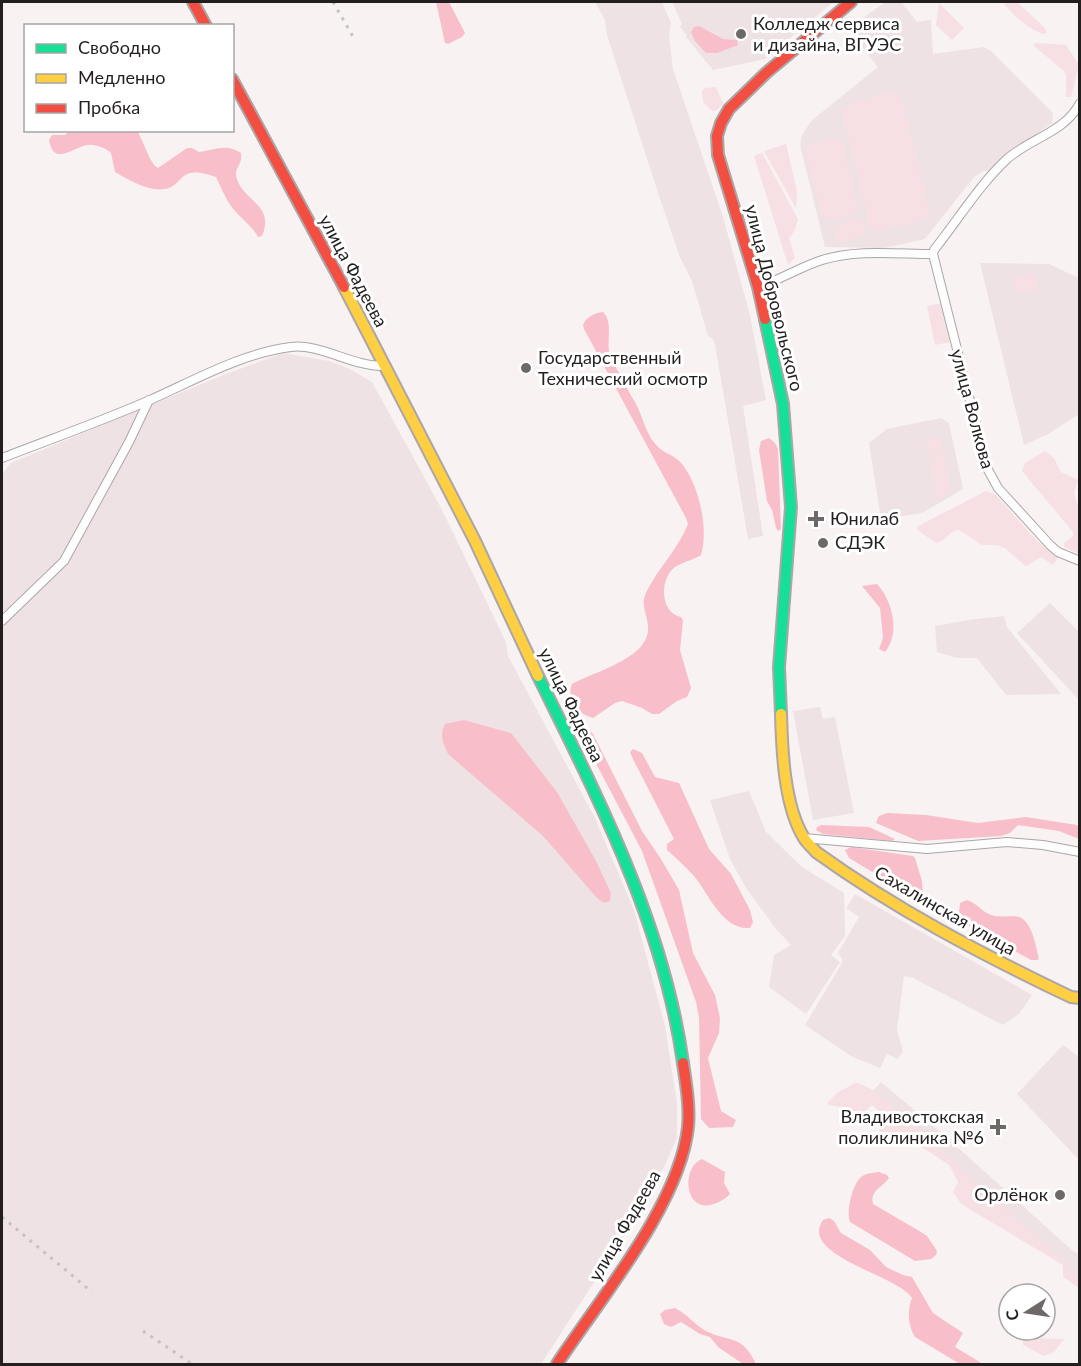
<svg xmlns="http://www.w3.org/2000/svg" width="1081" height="1366" font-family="Lato,sans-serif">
<rect width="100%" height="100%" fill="#f8f2f3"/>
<g fill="#efe2e4">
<polygon points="595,2 662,2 671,23 669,35 673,69 723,217 750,315 766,400 743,406 763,536 748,539 715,344 712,338 708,336 692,281 680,257 661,202 607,35 605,20"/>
<polygon points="672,2 833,2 765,59 713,70 686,37 687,36 680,26 682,24"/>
<polygon points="885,2 901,2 917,22 931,20 933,54 984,47 992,52 1053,113 1052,123 1002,158 989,171 983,171 974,177 925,239 884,248 825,247 800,145 802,135 811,121 878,67 848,29"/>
<polygon points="980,263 1049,264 1079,278 1079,414 1048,434 1024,445"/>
<polygon points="283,353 329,361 348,368 372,382 441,508 506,642 508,656 594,816 634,910 665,1026 677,1103 677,1138 664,1167 635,1219 541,1364 2,1364 2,474 11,463 226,374"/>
<polygon points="941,418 949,423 963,489 922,513 881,519 869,443 887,429"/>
<polygon points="1050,603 1079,632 1079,700 1017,633"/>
<polygon points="1004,616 1007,627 1061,694 1006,695 977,658 957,658 937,652 935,626 975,619"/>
<polygon points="820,707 823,719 835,717 854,813 813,820 793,711"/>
<polygon points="749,791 766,832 802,867 844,893 845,936 831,955 840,962 806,1014 769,987 774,955 791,945 776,929 746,888 730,859 710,800"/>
<polygon points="855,894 1032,995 1019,1014 1003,1025 913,978 904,976 897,1030 903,1051 898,1059 887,1054 880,1068 851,1056 805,1025 842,963 842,959 838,953 859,917 846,908"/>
<polygon points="1063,1045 1079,1057 1079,1160 1017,1094"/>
<polygon points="881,1082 944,1135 1073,1251 1079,1254 1079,1276 1070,1272 1030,1233 870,1094"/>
</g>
<g fill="#f6e0e3">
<path d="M1003,2H1017L1045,28L1047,33L1043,34C1026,27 1014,17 1003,2Z"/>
<polygon points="939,3 964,28 952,40 936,25"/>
<polygon points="1036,43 1066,45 1079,65 1071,97 1066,97 1066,75 1063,70 1033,45"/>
<polygon points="716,87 723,103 717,110 712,111 703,102 702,91 705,88"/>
<polygon points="888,92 898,93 903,103 930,213 927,219 877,232 870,227 842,112 844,108 852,103"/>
<path d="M833,138L841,143L844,148L858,207C853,219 833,223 822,216L806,153L809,144Z"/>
<polygon points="786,144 797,191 796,208 764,151"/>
<polygon points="762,153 798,219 794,232 789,238 795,258 788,265 754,156"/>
<polygon points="862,218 866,236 837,243 833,225"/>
<polygon points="1036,273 1038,290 1015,293 1013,275"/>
<polygon points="941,303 950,342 935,345 927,306"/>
<polygon points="940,438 951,491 937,500 926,440"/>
<polygon points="1045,451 1054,458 1061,472 1078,480 1074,493 1079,509 1079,554 1064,547 1064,543 1074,535 1073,532 1022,471 1025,463"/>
<path d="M986,491L996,495L1037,541L1059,557L1053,565L1041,557L1027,566L1024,565L1005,548L996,545H982L959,530C948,530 947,541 936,543L917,530L918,526Z"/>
<path d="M855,1083C873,1085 890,1106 903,1117C960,1164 1012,1217 1068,1264L1072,1271L1079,1274V1288L1063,1277V1265L961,1204L953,1192L958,1182L949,1165L904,1135L884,1137L880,1135L879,1128L886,1117L872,1105L862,1114L857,1115L841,1107L828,1105V1102L837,1093Z"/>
<polygon points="1028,1338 1064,1339 1054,1352 1044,1356 1023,1345 1023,1340"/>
</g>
<g fill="#f8bfca">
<polygon points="436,2 449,2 465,33 462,37 448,44 445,43"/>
<polygon points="699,26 723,39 737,40 738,45 717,53 706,53 695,41 691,32 694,27"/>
<path d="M69,131H137C144,141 149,163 158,168L187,148H192L199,152C215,150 226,143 241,153C243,164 235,167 236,175C240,201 276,203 262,236L258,237C252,226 244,221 235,211C226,201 222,189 216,177C207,174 192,169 184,176C179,180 175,186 169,188C152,194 129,180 115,172L111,153C105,148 96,144 88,145C74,146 54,168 49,140L52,135H65Z"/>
<path d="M603,312C613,322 607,338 609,351C610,361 619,371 623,380C627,390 634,399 638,408C643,419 646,432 653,441C663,455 673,453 682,464C699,485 709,529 701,555C693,560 683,562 675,567C659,579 660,613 681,617L683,620L680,650L691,688L687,697L677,701L659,714H652L642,708L622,701L615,703L593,718C578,715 566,699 572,684C595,671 651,658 648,626C646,609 639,604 649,587C661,565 679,547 688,524L686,518L584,329L583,325C586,317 594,313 603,312Z"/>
<polygon points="769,438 775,443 778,449 781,529 778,531 776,528 772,510 767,501 759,450 761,441"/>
<path d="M877,584C892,600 901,633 885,652L879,649L883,638L880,608L862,586Z"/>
<path d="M464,720L511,733L557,792L596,861L611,893L610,901L604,903L597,898L543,836L448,754C443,743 439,736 445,724Z"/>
<polygon points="583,724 586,725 593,734 642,831 661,859 679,890 693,953 715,995 720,1018 719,1033 708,1058 721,1111 736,1120 733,1127 709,1128 701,1119 699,1018 696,1002 642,851 579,731 580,727"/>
<path d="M633,749L642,753L655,777L679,783L709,849L731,874L750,910L753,922L750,928C722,930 709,894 694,876C686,867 677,859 667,850V844L674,839L633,759L630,752Z"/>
<polygon points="887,813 926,815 978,823 1026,817 1077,825 1079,828 1079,839 1059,831 1018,825 1010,833 1001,836 918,841 876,823 879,816"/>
<polygon points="821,825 869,827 895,839 892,841 823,834 816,830 817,827"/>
<polygon points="851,847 913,856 915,858 922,881 923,898 918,898 909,894 849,858 845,850"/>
<path d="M967,900C977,903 982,912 991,915C1001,918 1010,915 1019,917C1032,921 1036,947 1039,959L1037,960H1031L967,925L959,913L960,903Z"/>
<path d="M702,1159L725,1172L724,1183L730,1194C726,1198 724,1199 719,1202C684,1219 680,1167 702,1159Z"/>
<path d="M879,1172L887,1175L889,1178C882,1188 870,1190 873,1204L921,1232L927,1236L937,1251L936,1255L931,1259L915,1261L850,1222C846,1212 852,1185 861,1177C866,1173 872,1173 879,1172Z"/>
<path d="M829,1218L834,1221L841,1233L870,1250L886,1267L903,1275L912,1277L933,1313L963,1333L955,1347L983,1364H960L915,1337C908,1326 907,1310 912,1298C898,1275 798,1256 823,1220Z"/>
<path d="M675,1308C687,1314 695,1325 706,1331C731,1343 742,1334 756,1364H743L718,1347L710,1337L700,1334L681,1322L671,1327L664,1324L660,1314L665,1310Z"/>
</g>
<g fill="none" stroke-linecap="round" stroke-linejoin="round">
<defs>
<g id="street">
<polyline points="933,254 987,468 998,488 1050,545 1058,552 1080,561"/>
<path d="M933,254L934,250C957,221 980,184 1007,159C1031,138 1065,132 1080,103"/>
<path d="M758,287C780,280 800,267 822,260C858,249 897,254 933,254"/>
<path d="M2,458C51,439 102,421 150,400C195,380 242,353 291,347C319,343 354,367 384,366"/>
<polyline points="2,621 64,561 129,442 149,400"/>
<polyline points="804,838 927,849 1007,842 1043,845 1080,852"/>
</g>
<g id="fast">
<polyline points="765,319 783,404 791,507 779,667 781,714"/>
<path d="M538,676C599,800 664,925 683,1063"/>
</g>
<g id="slow">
<polyline points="344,287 475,541 538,676"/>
<path d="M781,714C782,750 784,806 804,838C807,843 812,847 816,852C895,909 983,955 1071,997L1080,998"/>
</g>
<g id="jam">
<polyline points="193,2 206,26"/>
<polyline points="232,79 344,287"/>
<polyline points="765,319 758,287 718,155 717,136 721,123 729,109 766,73 851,2"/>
<path d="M557,1364C599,1300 680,1204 688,1127C690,1106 686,1084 683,1063"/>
</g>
</defs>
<use href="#street" stroke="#aba6a7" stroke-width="10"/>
<use href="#fast" stroke="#aba6a7" stroke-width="14"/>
<use href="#slow" stroke="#aba6a7" stroke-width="14"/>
<use href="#jam" stroke="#aba6a7" stroke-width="14"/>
<use href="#street" stroke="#fefdfd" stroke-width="8"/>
<use href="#fast" stroke="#16e098" stroke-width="10"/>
<use href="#slow" stroke="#ffcf43" stroke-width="10"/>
<use href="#jam" stroke="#f24e42" stroke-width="10"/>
<g stroke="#c4c3c3" stroke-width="3" stroke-dasharray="3 6" stroke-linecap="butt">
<polyline points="333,2 355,40"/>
<polyline points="2,1217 92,1292"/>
<polyline points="143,1331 192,1364"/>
</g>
</g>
<g fill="#6e6969" stroke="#fff" stroke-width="2">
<circle cx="741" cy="34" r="6"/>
<circle cx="526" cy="368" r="6"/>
<path d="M813 510h6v6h6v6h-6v6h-6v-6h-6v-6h6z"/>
<circle cx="823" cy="543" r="6"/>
<path d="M995 1118h6v6h6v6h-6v6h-6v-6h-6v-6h6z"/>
<circle cx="1060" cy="1195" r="6"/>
</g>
<g text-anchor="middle" stroke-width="6" stroke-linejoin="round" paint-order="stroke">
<g font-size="18" fill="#231f1f" stroke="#fff" text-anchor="start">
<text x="753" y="30">Колледж сервиса<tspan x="753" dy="21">и дизайна, ВГУЭС</tspan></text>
<text x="538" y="364">Государственный<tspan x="538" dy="21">Технический осмотр</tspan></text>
<text x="830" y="525">Юнилаб</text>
<text x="835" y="549">СДЭК</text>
<text x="984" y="1123" text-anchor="end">Владивостокская<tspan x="984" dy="21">поликлиника №6</tspan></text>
<text x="1048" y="1201" text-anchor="end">Орлёнок</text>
</g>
<g font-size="18" fill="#231f1f" stroke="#fff">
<text transform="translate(353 271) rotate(62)" y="6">улица Фадеева</text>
<text transform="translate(774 298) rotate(76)" y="6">улица Добровольского</text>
<text transform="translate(972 409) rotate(75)" y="6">улица Волкова</text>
<text transform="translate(571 705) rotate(64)" y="6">улица Фадеева</text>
<text transform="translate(945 911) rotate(30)" y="6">Сахалинская улица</text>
<text transform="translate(625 1226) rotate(-60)" y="6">улица Фадеева</text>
</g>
</g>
<rect width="1081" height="1366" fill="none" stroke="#231f1f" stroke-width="6"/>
<rect x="24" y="24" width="210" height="108" fill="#ffffff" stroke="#a7a5a5" stroke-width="1.5"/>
<rect x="36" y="44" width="30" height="9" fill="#16e098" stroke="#a7a5a5" stroke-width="1.5"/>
<text x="78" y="54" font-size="18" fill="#231f1f">Свободно</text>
<rect x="36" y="74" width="30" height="9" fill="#ffcf43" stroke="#a7a5a5" stroke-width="1.5"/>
<text x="78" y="84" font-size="18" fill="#231f1f">Медленно</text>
<rect x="36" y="104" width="30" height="9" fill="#f24e42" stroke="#a7a5a5" stroke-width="1.5"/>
<text x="78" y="114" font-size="18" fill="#231f1f">Пробка</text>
<g transform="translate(1027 1312) rotate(258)"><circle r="28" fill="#ffffff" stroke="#a7a5a5" stroke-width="1.5"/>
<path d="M0-4.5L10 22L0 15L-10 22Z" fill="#6e6969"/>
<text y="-9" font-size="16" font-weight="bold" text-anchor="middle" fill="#231f1f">С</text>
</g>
</svg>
